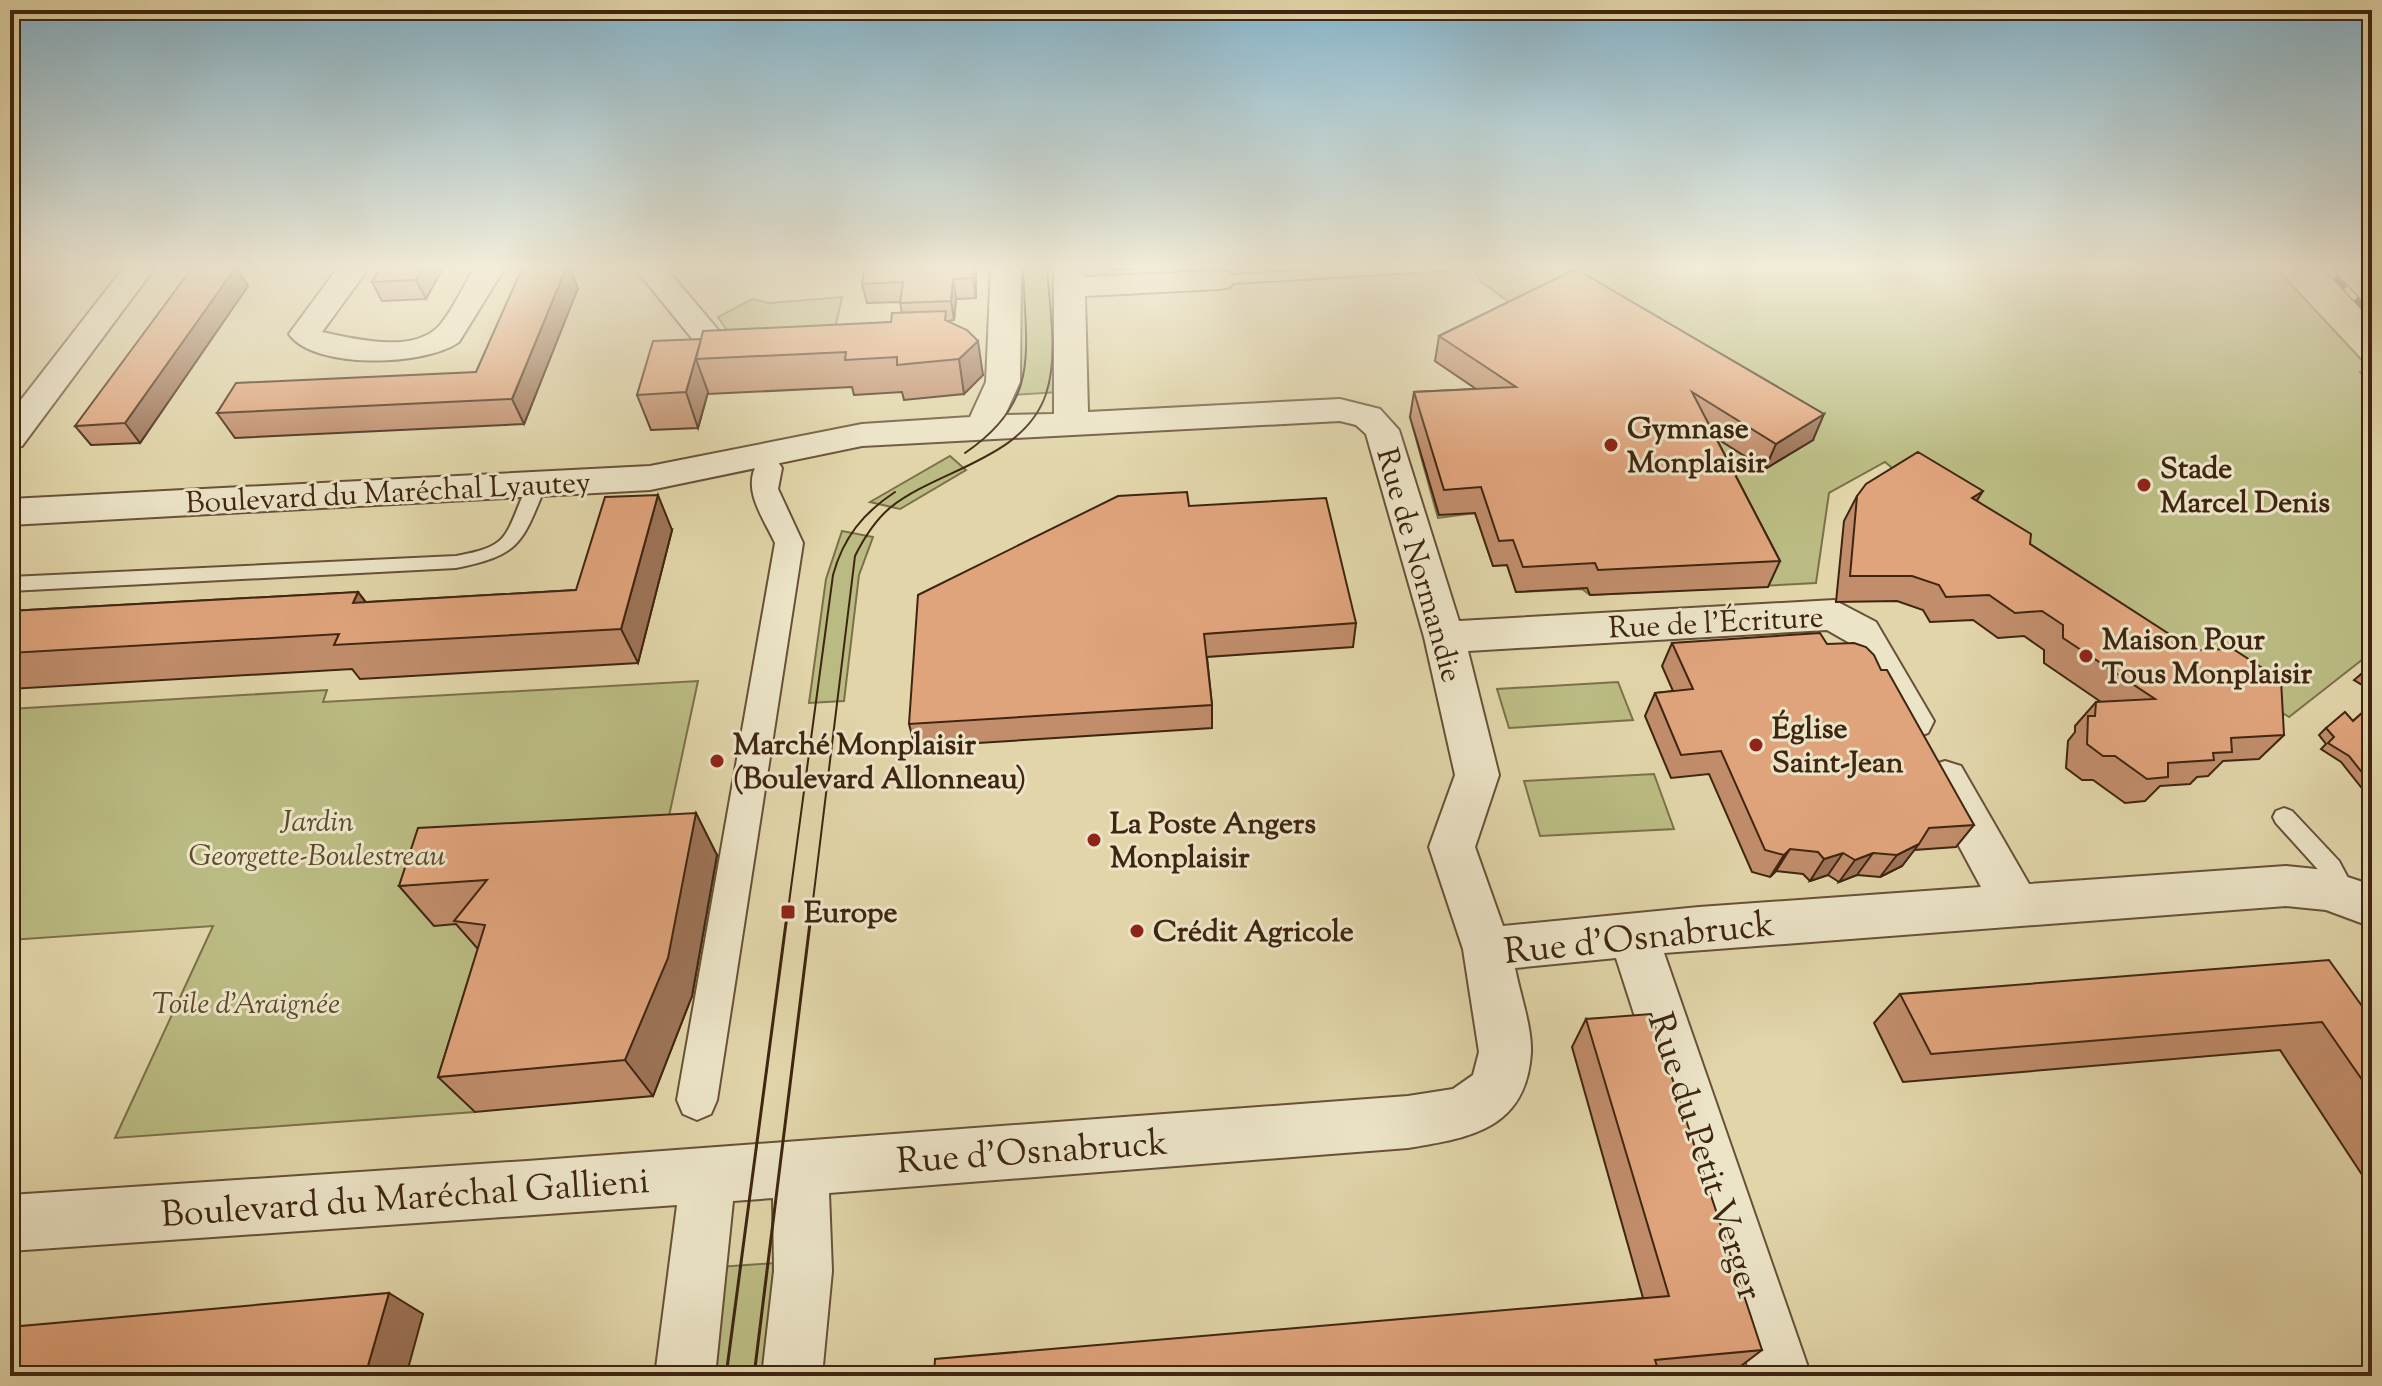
<svg xmlns="http://www.w3.org/2000/svg" width="2382" height="1386" font-family="'Sorts Mill Goudy',serif">
<rect width="100%" height="100%" fill="#e1d5a9"/>
<filter id="stains"><feTurbulence type="fractalNoise" baseFrequency=".0025" numOctaves="4"/><feColorMatrix values="0 0 0 0 .2 0 0 0 0 .09 0 0 0 0 .02 0 0 0 .5 -.17"/></filter>
<radialGradient id="worn" r=".72"><stop offset=".6" stop-color="#630" stop-opacity="0"/><stop offset="1" stop-color="#630" stop-opacity=".3"/></radialGradient>
<g fill="#babb82" stroke="#7c704a" stroke-width="2">
<polygon points="1017,266 1054,266 1059,392 1013,395"/>
<polygon points="1474,266 2274,266 2372,371 2360,372 2372,385 2372,652 2289,717 1904,478 1885,462 1829,493 1816,583 1590,595 1582,589 1516,592 1507,565 1493,566 1475,513 1438,518 1410,417 1461,414 1475,388 1435,361 1527,315 1480,281"/>
<polygon points="842,297 835,329 728,332 718,317 752,299 770,303"/>
<polygon points="950,456 966,470 900,509 870,502"/>
<polygon points="842,531 873,537 859,575 844,701 809,703 826,579"/>
<polygon points="698,681 660,858 530,919 475,1112 115,1138 213,926 10,940 10,709 327,690 323,702"/>
<polygon points="1618,682 1633,720 1509,728 1497,689"/>
<polygon points="1654,774 1674,829 1540,836 1524,781"/>
<polygon points="789,1262 776,1376 703,1376 719,1267"/>
</g>
<g fill="none" stroke-linecap="round" stroke-linejoin="round">
<defs>
<g id="service">
<polygon points="1375,266 1456,266 1449,270 1219,284 1212,280 1219,276"/>
<path d="M537,479L546,485C522,543 521,555 456,568L10,591V577L456,556C470,553 486,551 498,542C516,529 520,484 537,479Z"/>
<polygon points="2284,808 2292,811 2339,861 2357,895 2354,902 2346,905 2338,902 2323,875 2276,823 2273,817 2276,811"/>
</g>
<path id="pedestrian" d="M768,459L778,462L782,468L778,489L803,543L717,1100L711,1114L697,1120L683,1114L677,1100L775,543C763,517 741,489 758,462Z"/>
<g id="minor">
<polygon points="125,266 156,266 22,446 10,449 10,414"/>
<path d="M339,266H370L322,332C355,339 413,354 439,326C454,309 463,285 476,266H506L459,342C426,366 314,370 289,334Z"/>
<polygon points="633,266 664,266 719,331 766,335 771,342 766,349 755,352 699,347"/>
<path d="M991,266H1021L1020,382L1005,415L1054,414V266H1084L1085,277L1219,271L1230,273L1234,280L1230,287L1219,289L1085,296L1088,412L1340,399L1380,409L1399,430L1459,621L1834,600L1876,622L1934,721L1928,733L1913,738L1898,733L1848,642L1827,630L1468,651L1499,775L1475,847L1503,926L1699,907L1981,887L1923,779L1929,766L1945,761L1961,766L2029,884L2286,866L2326,870L2372,885V927L2326,910L2286,906L1664,953L1811,1376H1751L1616,958L1515,968C1520,994 1532,1027 1531,1053C1526,1129 1470,1138 1408,1148L829,1193L832,1271L822,1376H762L774,1271L773,1198L733,1201L715,1376H655L677,1205L10,1251V1195L527,1161L1408,1096L1453,1089L1473,1075L1479,1052L1463,949L1429,847L1455,775L1424,637L1366,434L1356,425L1340,421L862,446L650,490L10,525V499L650,466L862,424L970,417L986,382Z"/>
</g>
</defs>
<use href="#service" stroke="#685137" stroke-width="4"/>
<use href="#pedestrian" stroke="#685137" stroke-width="4"/>
<use href="#minor" stroke="#685137" stroke-width="4"/>
<use href="#service" fill="#ece4c7" fill-rule="evenodd"/>
<use href="#pedestrian" fill="#ece4c7" fill-rule="evenodd"/>
<use href="#minor" fill="#ece4c7" fill-rule="evenodd"/>
<g stroke="#3f2511" stroke-width="2">
<path d="M965,453C1043,400 1025,349 1023,266"/>
<path d="M786,925L833,575C843,538 863,513 895,492"/>
<path d="M810,925L855,556C864,538 875,520 891,507C939,469 1024,459 1046,394C1059,355 1049,306 1047,266"/>
</g>
<g stroke="#3f2511" stroke-width="3">
<polyline points="726,1376 786,923"/>
<polyline points="754,1376 810,923"/>
</g>
<defs>
<polyline id="rail" points="2325,266 2372,316"/>
</defs>
<use href="#rail" stroke="#3f2511" stroke-width="7"/>
<use href="#rail" stroke="#ece4c7" stroke-width="5" stroke-dasharray="15" stroke-linecap="butt"/>
</g>
<g fill="#c18d6b" stroke="#3f2511" stroke-width="2">
<polygon points="381,266 444,266 426,299 382,301 372,282"/>
<polygon points="865,266 976,266 976,298 956,299 954,320 948,321 983,375 964,394 904,400 902,392 854,395 852,387 708,394 708,392 698,428 651,430 637,395 701,339 891,322 902,313 900,302 867,303 862,284"/>
<polygon points="1109,266 1152,266 1152,268 1110,270"/>
<polygon points="236,267 248,286 140,443 91,445 75,426"/>
<polygon points="1576,269 1813,440 1765,469 1716,438 1780,561 1768,587 1590,595 1587,588 1516,592 1507,565 1493,566 1475,513 1439,515 1410,417 1414,392 1476,389 1435,361 1439,336"/>
<polygon points="578,288 524,424 235,438 217,413 476,372"/>
<polygon points="1857,496 1977,501 2030,544 2284,735 2259,759 2223,761 2208,776 2197,777 2190,784 2160,786 2145,801 2125,803 2093,780 2082,780 2066,768 2068,741 2075,732 2075,726 2096,702 2101,702 2044,663 2044,650 2024,636 1998,638 1973,620 1930,622 1923,610 1897,601 1836,602 1844,521"/>
<polygon points="1189,506 1356,623 1353,647 1207,657 1212,705 1212,728 915,747 909,724"/>
<polygon points="672,530 638,663 360,679 352,669 10,689 10,611 358,592 366,602 576,590"/>
<polygon points="1672,643 1827,644 1881,670 1974,825 1956,847 1914,850 1902,866 1880,877 1857,875 1839,882 1828,875 1810,881 1803,874 1776,871 1770,877 1752,872 1709,774 1671,778 1645,716 1655,693 1673,691 1662,666"/>
<polygon points="2372,665 2372,691 2354,680"/>
<polygon points="2372,704 2372,801 2341,762 2321,749 2326,744 2319,735 2326,728 2353,721"/>
<polygon points="717,855 692,996 653,1096 475,1112 438,1077 478,949 456,924 434,926 399,886"/>
<polygon points="1900,994 2372,1020 2372,1190 2280,1050 1903,1082 1874,1023"/>
<polygon points="1586,1019 1762,1350 1737,1369 1662,1376 934,1376 1643,1298 1572,1047"/>
</g>
<g fill="#9d7357" stroke="#3f2511" stroke-width="2">
<polygon points="424,266 444,266 426,299 416,280"/>
<polygon points="567,266 569,266 578,288 524,424 512,399"/>
<polygon points="973,266 976,266 976,298 973,278"/>
<polygon points="236,267 248,286 140,443 125,423"/>
<polygon points="953,279 956,299 954,320 951,301"/>
<polygon points="701,339 696,359 708,392 698,428 686,392"/>
<polygon points="978,341 983,375 964,394 959,359"/>
<polygon points="1824,414 1813,440 1765,469 1776,444"/>
<polygon points="1983,491 1967,516 1972,498"/>
<polygon points="658,495 672,530 638,663 621,629"/>
<polygon points="358,592 383,626 353,603"/>
<polygon points="696,813 717,855 692,996 653,1096 625,1060"/>
<polygon points="1919,844 1902,866 1880,877 1897,855"/>
<polygon points="1790,849 1776,871 1770,877 1784,855"/>
<polygon points="1843,853 1828,875 1810,881 1824,859"/>
<polygon points="1873,853 1857,875 1839,882 1855,860"/>
<polygon points="389,1293 423,1314 406,1376 365,1376"/>
</g>
<g fill="#e0a47c" stroke="#3f2511" stroke-width="2">
<polygon points="381,266 424,266 416,280 372,282"/>
<polygon points="523,266 567,266 512,399 217,413 236,383 476,372"/>
<polygon points="865,266 973,266 973,278 953,279 951,301 900,303 903,282 862,284"/>
<polygon points="236,267 125,423 75,426 192,268"/>
<polygon points="1576,269 1824,414 1776,444 1692,392 1780,561 1598,570 1595,563 1523,567 1513,540 1499,541 1481,487 1444,490 1414,392 1516,387 1439,336"/>
<polygon points="946,311 945,320 967,330 978,341 959,359 897,365 897,357 845,360 846,352 696,359 703,331 891,322 892,313"/>
<polygon points="701,339 686,392 637,395 653,341"/>
<polygon points="1918,452 1983,491 1972,498 2031,534 2030,544 2194,650 2233,649 2281,680 2284,735 2231,738 2232,752 2213,753 2214,760 2168,763 2168,777 2147,779 2115,756 2103,756 2087,744 2088,716 2095,716 2096,702 2155,699 2063,638 2063,625 2042,611 2015,613 1989,595 1946,597 1939,585 1912,576 1850,576 1857,496 1866,484"/>
<polygon points="1187,492 1189,506 1326,498 1356,623 1204,634 1212,705 909,724 918,595 1118,496"/>
<polygon points="658,495 621,629 334,645 339,634 10,653 10,611 358,592 353,603 576,590 605,497"/>
<polygon points="1820,633 1827,644 1854,643 1866,647 1874,655 1881,670 1887,670 1974,825 1929,828 1919,844 1897,855 1873,853 1855,860 1843,853 1824,859 1818,852 1790,849 1784,855 1765,850 1721,751 1681,755 1655,693 1693,689 1672,643"/>
<polygon points="2372,665 2372,680 2361,674"/>
<polygon points="2372,704 2372,785 2349,756 2328,743 2334,737 2326,728 2345,712 2353,721"/>
<polygon points="696,813 668,958 625,1060 438,1077 485,925 454,921 487,880 399,886 418,828"/>
<polygon points="2329,960 2372,1020 2372,1094 2322,1022 1931,1054 1900,994"/>
<polygon points="1651,1014 1762,1350 1655,1360 1660,1376 934,1376 935,1359 1669,1296 1586,1019"/>
<polygon points="389,1293 365,1376 10,1376 10,1327"/>
</g>
<linearGradient id="sky" x2="0" y2="1"><stop stop-color="#87b6cd"/><stop offset="0.58" stop-color="#f2ecd8"/><stop offset="1" stop-color="#f2ecd8" stop-opacity="0"/></linearGradient>
<rect width="2382" height="460" fill="url(#sky)"/>
<g fill="#8f2418" stroke="#ece4c7" stroke-width="3">
<circle cx="1611" cy="445" r="8"/>
<circle cx="2144" cy="485" r="8"/>
<circle cx="2086" cy="656" r="8"/>
<circle cx="1756" cy="745" r="8"/>
<circle cx="717" cy="761" r="8"/>
<circle cx="1094" cy="840" r="8"/>
<rect x="780" y="904" width="16" height="16" rx="4"/>
<circle cx="1137" cy="931" r="8"/>
</g>
<g text-anchor="middle" stroke-width="6" stroke-linejoin="round" paint-order="stroke">
<g font-size="30" font-weight="bold" fill="#3f2511" stroke="#ece4c7" text-anchor="start">
<text x="1627" y="438">Gymnase<tspan x="1627" dy="34">Monplaisir</tspan></text>
<text x="2160" y="478">Stade<tspan x="2160" dy="34">Marcel Denis</tspan></text>
<text x="2102" y="649">Maison Pour<tspan x="2102" dy="34">Tous Monplaisir</tspan></text>
<text x="1772" y="738">Église<tspan x="1772" dy="34">Saint-Jean</tspan></text>
<text x="733" y="754">Marché Monplaisir<tspan x="733" dy="34">(Boulevard Allonneau)</tspan></text>
<text x="1110" y="833">La Poste Angers<tspan x="1110" dy="34">Monplaisir</tspan></text>
<text x="804" y="922">Europe</text>
<text x="1153" y="941">Crédit Agricole</text>
</g>
<g font-size="30" fill="#3f2511" stroke="#ece4c7">
<text transform="translate(388 492) rotate(-3)" y="10">Boulevard du Maréchal Lyautey</text>
<text transform="translate(1420 565) rotate(74)" y="10">Rue de Normandie</text>
<text transform="translate(1716 622) rotate(-3)" y="10">Rue de l'Écriture</text>
</g>
<g font-size="30" font-style="italic" fill="#5e4a2d" stroke="#ece4c7">
<text x="317" y="831">Jardin<tspan x="317" dy="34">Georgette-Boulestreau</tspan></text>
<text x="246" y="1013">Toile d'Araignée</text>
</g>
<g font-size="36" fill="#3f2511" stroke="#ece4c7">
<text transform="translate(1639 936) rotate(-6)" y="13">Rue d'Osnabruck</text>
<text transform="translate(1032 1150) rotate(-4)" y="13">Rue d'Osnabruck</text>
<text transform="translate(1707 1156) rotate(72)" y="13">Rue du Petit Verger</text>
<text transform="translate(405 1196) rotate(-4)" y="13">Boulevard du Maréchal Gallieni</text>
</g>
</g>
<rect width="2382" height="1386" fill="none" stroke="#e1d5a9" stroke-width="40"/>
<rect x="12" y="12" width="2358" height="1362" fill="none" stroke="#3f2511" stroke-width="4"/>
<rect x="20" y="20" width="2342" height="1346" fill="none" stroke="#3f2511" stroke-width="2"/>
<rect width="100%" height="100%" filter="url(#stains)"/>
<rect width="100%" height="100%" fill="url(#worn)"/>
</svg>
